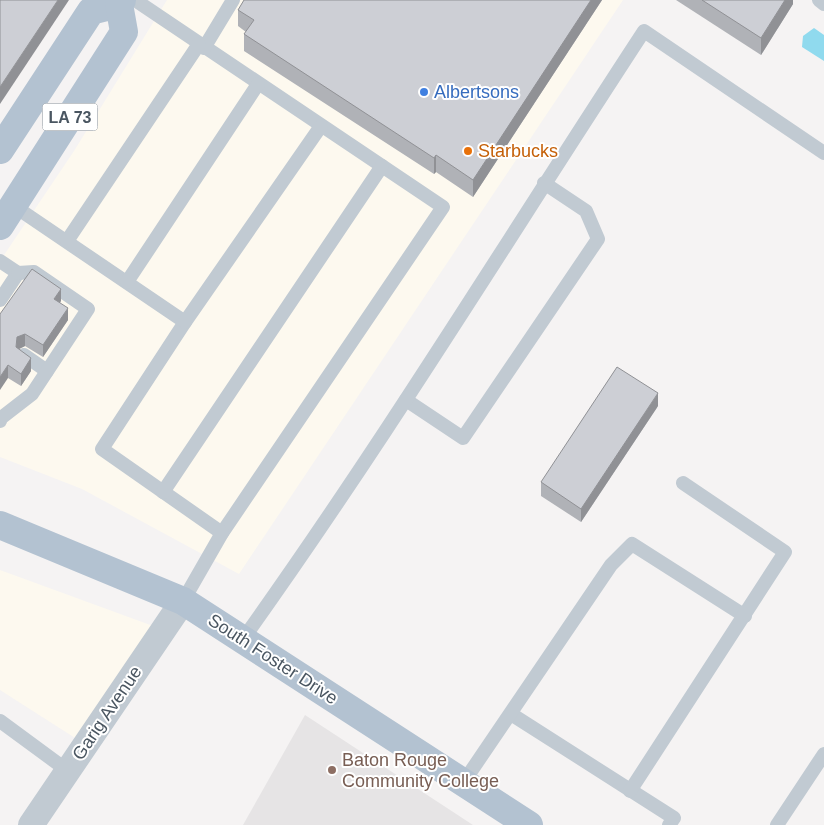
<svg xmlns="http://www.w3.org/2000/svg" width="824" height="825" font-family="Arial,sans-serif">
<rect width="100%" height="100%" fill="#f5f3f3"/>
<g fill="#fdf9ef">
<polygon points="167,0 623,0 239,574 82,489 0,457 0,261 74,151"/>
<polygon points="0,570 164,630 86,745 0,690"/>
</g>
<polygon fill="#e6e4e5" points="305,715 473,825 243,825"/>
<polygon fill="#90daee" points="814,28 824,35 824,61 802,47 803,36"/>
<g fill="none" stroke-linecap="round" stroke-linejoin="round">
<g stroke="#c1cad2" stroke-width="14">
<polyline points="135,0 443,207 222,533 183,601"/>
<polyline points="819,0 824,4"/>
<polyline points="204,48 233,0"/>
<polyline points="14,206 185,322 102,449 222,533"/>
<polyline points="67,241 199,44"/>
<polyline points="0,261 18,273 0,300"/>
<polyline points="127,282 258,84"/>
<polyline points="185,322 321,126"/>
<polyline points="24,355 47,371"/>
<polyline points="406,400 463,438 598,239 586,211 544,183"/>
<polyline points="0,421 1,418 32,394 88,309 34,272 18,273"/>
<polyline points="163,492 382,166"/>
<path d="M243,639C384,442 511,234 644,31L824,153"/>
<polyline points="511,714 674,818 669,825"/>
<polyline points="0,721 68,771"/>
<polyline points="463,783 611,565 632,544 745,616"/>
<polyline points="630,791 785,552 683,483"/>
<polyline points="777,825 824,754"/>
</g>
<polyline stroke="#c1cad2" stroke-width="26" points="31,825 183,601"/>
<g stroke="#b3c2d1" stroke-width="28">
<polyline points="0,150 91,11 119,4"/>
<polyline points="0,226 124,32 119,4 122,0"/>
<polyline points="0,525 183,601 529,825"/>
</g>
</g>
<g fill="#b0b2b7">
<polygon points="244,0 602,0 473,197 436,172 434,174 244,51 244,34 246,32 238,26 238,10"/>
<polygon points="676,0 793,0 793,4 761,55"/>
<polygon points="61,301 60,302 68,320 43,357 25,346 19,349 31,371 21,386 8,378 0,314"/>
<polygon points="658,406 581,522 541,496 541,482"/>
</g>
<g fill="#909195">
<polygon points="58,0 69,0 0,104 0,87"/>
<polygon points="591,0 602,0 473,197 473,180"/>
<polygon points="785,0 793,0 793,4 761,55 761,38"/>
<polygon points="436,155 436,172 434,174 434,158"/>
<polygon points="61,289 61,301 54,311 54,299"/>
<polygon points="68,308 68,320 43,357 43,345"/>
<polygon points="25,334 25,346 17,350 16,347 17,337"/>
<polygon points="31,358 31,371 21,386 21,374"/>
<polygon points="8,365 8,378 0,390 0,377"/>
<polygon points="658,393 658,406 581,522 581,509"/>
</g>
<g fill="#cdcfd5" stroke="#909195">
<polygon points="0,0 58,0 0,87"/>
<polygon points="244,0 591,0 473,180 436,155 434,158 244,34 254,20 238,10"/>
<polygon points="702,0 785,0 761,38"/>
<polygon points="32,269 61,289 54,299 68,308 43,345 25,334 17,337 16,347 31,358 21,374 8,365 0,377 0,314"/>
<polygon points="617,367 658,393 581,509 541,482"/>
</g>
<circle fill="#3f7fe0" stroke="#fff" stroke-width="2" cx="424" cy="92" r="5"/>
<circle fill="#e8710a" stroke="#fff" stroke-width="2" cx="468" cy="151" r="5"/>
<circle fill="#8d6e63" stroke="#fff" stroke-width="2" cx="332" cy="770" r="5"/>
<g text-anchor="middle" stroke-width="4" stroke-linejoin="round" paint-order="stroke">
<rect fill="#fff" stroke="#808990" stroke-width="1" x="42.5" y="103.5" width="55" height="27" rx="4"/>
<g font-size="16" font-weight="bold" fill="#4a5661">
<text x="70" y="123">LA 73</text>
</g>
<g font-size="18" fill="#366cbe" stroke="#fff" text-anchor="start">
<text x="434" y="98">Albertsons</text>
</g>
<g font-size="18" fill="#c56008" stroke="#fff" text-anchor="start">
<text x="478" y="157">Starbucks</text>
</g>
<g font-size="18" fill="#4a5661" stroke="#fff">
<text transform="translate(273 659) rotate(33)" y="6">South Foster Drive</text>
<text transform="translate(107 713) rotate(-56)" y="6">Garig Avenue</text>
</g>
<g font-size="18" fill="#785e54" stroke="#fff" text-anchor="start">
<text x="342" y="766">Baton Rouge<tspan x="342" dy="21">Community College</tspan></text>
</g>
</g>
</svg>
